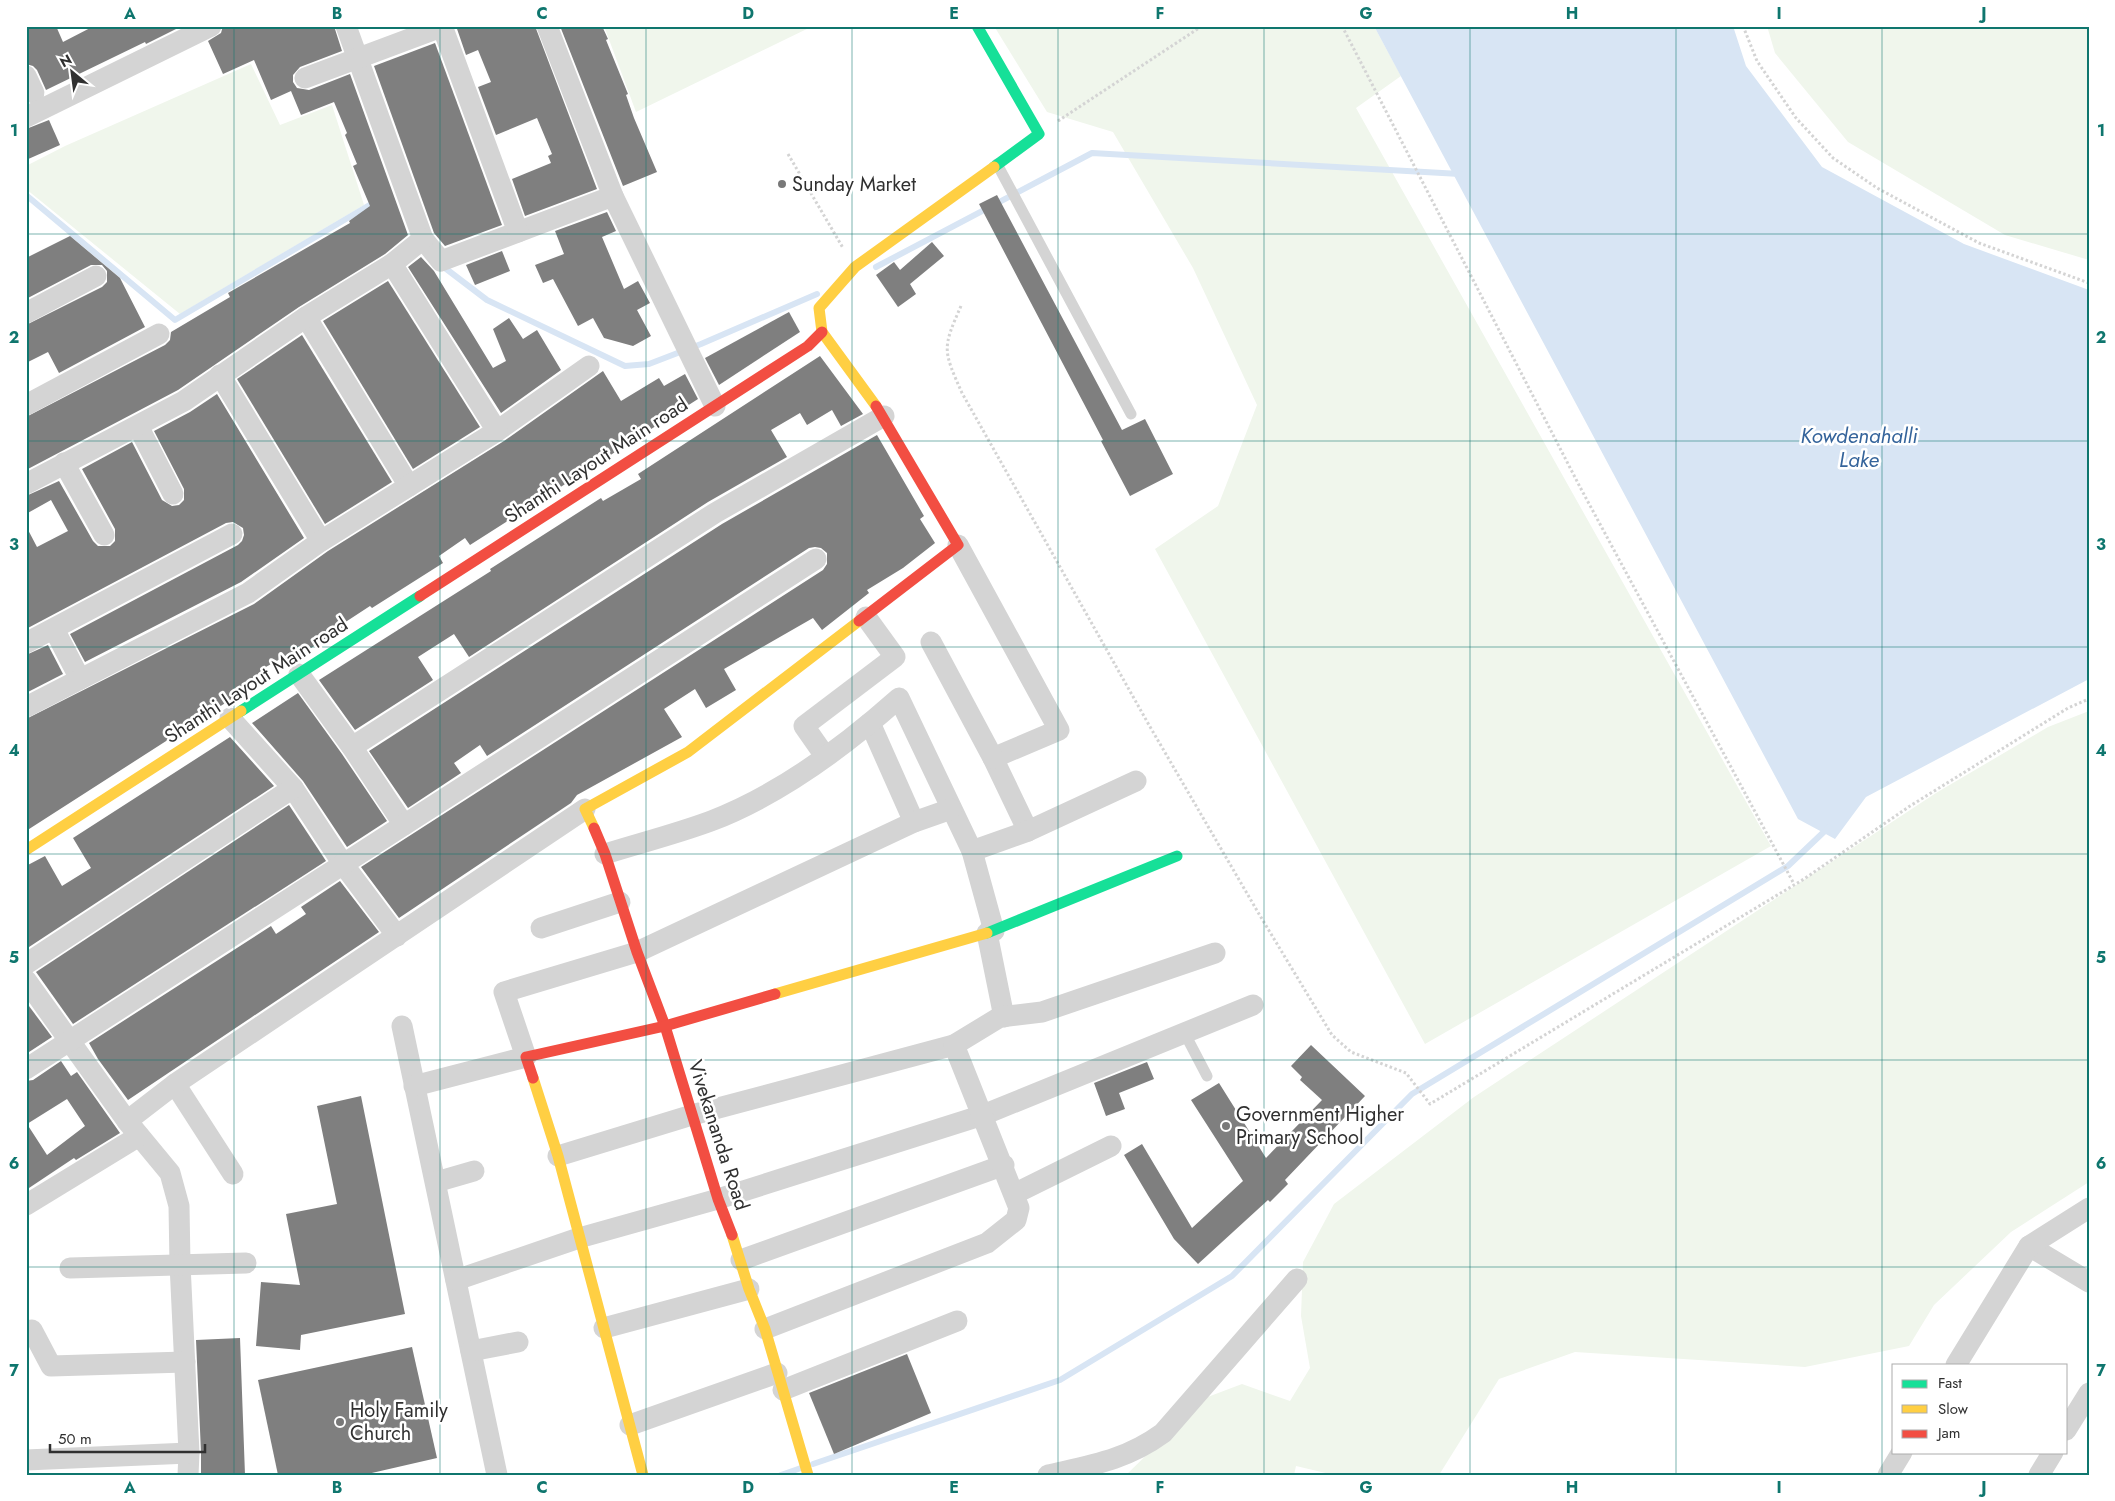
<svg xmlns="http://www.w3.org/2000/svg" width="2115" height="1501" font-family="Jost,sans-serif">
<rect width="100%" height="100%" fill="#fff"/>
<g fill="#f0f6ec">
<polygon points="604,26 813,26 636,112"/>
<polygon points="994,26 1374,26 1401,76 1356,108 1771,846 1425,1044 1155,549 1218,506 1257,405 1193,268 1113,132 1047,112"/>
<polygon points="1767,26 2089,26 2089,260 2005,235 1848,142 1775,53"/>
<polygon points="251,64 280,125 332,105 364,205 180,314 26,189 26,166 65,146"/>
<polygon points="2089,711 2089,1182 2011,1232 1934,1305 1909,1346 1805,1367 1575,1352 1499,1379 1439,1475 1334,1475 1296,1466 1294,1475 1126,1475 1205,1398 1242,1384 1290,1401 1310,1368 1301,1316 1303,1262 1334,1204 1474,1097 1936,793 2048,727"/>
</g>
<polygon fill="#d8e5f4" points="1374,26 1733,26 1746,66 1822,167 1964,244 2089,290 2089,679 1866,797 1835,839 1798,819"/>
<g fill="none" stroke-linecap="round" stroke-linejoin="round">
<g stroke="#d8e5f4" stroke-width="6">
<polyline points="26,195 175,320 373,203 376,206"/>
<polyline points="441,265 487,300 625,366 649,364 701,344 817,294"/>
<polyline points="876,267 1092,153 1460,174"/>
<polyline points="813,1464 1060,1380 1232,1276 1412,1094 1788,866 1829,827"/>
<polyline points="781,1475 801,1468"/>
</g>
</g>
<g fill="#7f7f7f" fill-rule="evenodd">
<polygon points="26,26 56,26 63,42 94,26 182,26 146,44 145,42 46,90 37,70 33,66 26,64"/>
<polygon points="223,26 334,26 342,51 300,67 293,75 293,82 297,88 309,90 350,74 408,235 385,254 299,307 178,390 26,470 26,417 165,345 170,340 171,332 230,297 228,293 350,223 349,221 370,206 353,166 357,164 345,135 347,133 334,102 301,115 291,91 271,100 254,60 223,74 208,41 221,33"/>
<polygon points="456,26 535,26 597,189 525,216 512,179 551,163 548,156 552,154 537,118 496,135 478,87 491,82 478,50 466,55"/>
<polygon points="560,26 602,26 608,39 606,40 628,94 626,95 634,118 657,172 623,186"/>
<polygon points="435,43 502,225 445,246 434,233 374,66"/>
<polygon points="49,120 60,145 26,160 26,129"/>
<polygon points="997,195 1122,430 1145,419 1173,474 1130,496 1101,441 1103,440 979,204"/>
<polygon points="607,212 616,231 602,237 624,289 638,281 650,303 637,310 651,336 633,346 604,338 593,318 578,326 553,279 543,283 535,265 564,254 555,231"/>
<polygon points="70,236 120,278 145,327 59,373 48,352 26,363 26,325 102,287 107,282 107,271 102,265 91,265 26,299 26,258"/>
<polygon points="932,242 944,256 910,284 916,294 898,307 876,275 894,262 900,270"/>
<polygon points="502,251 510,271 475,285 466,265"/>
<polygon points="421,257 434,271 493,368 506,361 493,329 509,318 523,339 537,330 561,370 501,413 408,267"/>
<polygon points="388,281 480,427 413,469 323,321"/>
<polygon points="789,312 800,332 719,385 705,358"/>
<polygon points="302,335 392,482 325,524 237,379"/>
<polygon points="820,356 863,414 841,426 832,410 807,425 800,413 771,430 787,457 708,502 469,657 454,634 418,657 433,680 355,730 319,680 491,571 490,569 601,498 603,501 641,479 638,474"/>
<polygon points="603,371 621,401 659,378 664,386 685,374 698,399 470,545 465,538 439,556 443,563 372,608 370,606 344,623 345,626 305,652 302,647 264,668 267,673 242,687 244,691 26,831 26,719 254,604 328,551 504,441"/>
<polygon points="217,394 304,538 241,582 85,662 70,634 238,545 242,541 244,535 243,528 233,522 226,523 26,629 26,526 37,547 68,531 51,500 26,514 26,496 59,481 93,541 98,546 110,546 115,541 115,529 82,469 132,442 162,500 172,506 179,505 184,500 184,489 154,431 190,412"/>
<polygon points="877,435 924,516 920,519 935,543 903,568 867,590 869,593 822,630 813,618 724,669 736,690 706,708 695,689 664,709 682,737 577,795 571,803 399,918 361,867 823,570 827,564 827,553 821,548 815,547 809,548 487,756 480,745 454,763 461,773 408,808 369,751 722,524"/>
<polygon points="48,645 63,674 26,693 26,655"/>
<polygon points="298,693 342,754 387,821 347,847 303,781 252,723"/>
<polygon points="230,737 274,786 26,949 26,866 45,856 62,886 91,868 73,838"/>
<polygon points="289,805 326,861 73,1024 36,972"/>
<polygon points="340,881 379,932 128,1100 98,1059 89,1043 271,926 276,934 306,914 301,907"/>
<polygon points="26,1002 52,1037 26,1054"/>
<polygon points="1311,1045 1365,1096 1285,1180 1288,1184 1270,1202 1268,1200 1198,1264 1174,1239 1124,1155 1142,1144 1192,1228 1243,1181 1191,1100 1219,1083 1266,1158 1322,1100 1300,1080 1302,1077 1291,1066"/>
<path d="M61,1061L71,1076L77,1072L120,1133L76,1160L74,1158L26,1190V1081L33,1080ZM67,1099L85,1126L47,1155L27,1124Z"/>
<polygon points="1147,1062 1154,1079 1119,1093 1125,1109 1106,1116 1094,1083"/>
<polygon points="361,1096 405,1314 301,1335 300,1350 256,1346 261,1282 300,1285 286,1214 337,1204 317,1106"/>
<polygon points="240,1338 245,1475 201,1475 201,1452 196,1340"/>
<polygon points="412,1347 437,1458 363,1475 278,1475 258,1380"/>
<polygon points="907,1354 931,1413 834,1454 809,1393"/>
</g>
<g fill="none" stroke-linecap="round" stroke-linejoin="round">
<g stroke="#d4d4d4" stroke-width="3" stroke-dasharray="2.5 2.5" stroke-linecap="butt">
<polyline points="1342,26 1580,487 1794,884"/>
<polyline points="1743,26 1757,61 1796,118 1833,158 1877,188 1979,243 2089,283"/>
<polyline points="1058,121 1202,26"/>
<polyline points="788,154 843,248"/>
<path d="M961,306C942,349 943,350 962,393L1149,725L1259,914L1332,1035L1351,1052L1406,1073L1430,1104L1804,879L1910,806L2068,708L2089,699"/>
</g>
<g stroke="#d4d4d4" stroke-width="11">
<polyline points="997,164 1131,414"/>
<polyline points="1185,1034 1207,1076"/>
</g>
<g stroke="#d4d4d4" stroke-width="21">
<polyline points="346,26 423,239 441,261 613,196"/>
<polyline points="442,26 518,232"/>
<polyline points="547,26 613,196 715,406"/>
<polyline points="26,76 34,93"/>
<polyline points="305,78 444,26"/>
<polyline points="26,117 211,26"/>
<polyline points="26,313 96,276"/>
<polyline points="306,317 409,486"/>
<polyline points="220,375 321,541"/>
<polyline points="26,405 159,334"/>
<polyline points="138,426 173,494"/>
<polyline points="497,431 589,366"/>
<polyline points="64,463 104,535"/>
<polyline points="26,484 184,401 306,317 392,264 423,239"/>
<polyline points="958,545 1059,730 993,758 1028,831"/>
<polyline points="54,629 80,679"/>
<polyline points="931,642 993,758"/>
<polyline points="26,643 232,534"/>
<polyline points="299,674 352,747 404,825"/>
<polyline points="26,707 248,593 321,541 497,431 392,264"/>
<polyline points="230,718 293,788 343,864 397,936"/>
<polyline points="870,723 914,822"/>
<polyline points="352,747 715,513 884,416"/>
<polyline points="825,756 804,726 895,657 866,617"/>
<polyline points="972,851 1028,831 1136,781"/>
<path d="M605,854C640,843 676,834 711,821C779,795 845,746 899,698L972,851L994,931"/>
<polyline points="541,928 620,902"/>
<polyline points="987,933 1004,1017"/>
<polyline points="26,964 293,788"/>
<polyline points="26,980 127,1121 170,1173 179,1206 180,1264 189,1453 188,1475"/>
<polyline points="402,1026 497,1475"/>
<polyline points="26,1069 816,559"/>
<polyline points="175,1084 233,1174"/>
<polyline points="414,1086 526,1057 504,992 637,952 914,822 951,809"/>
<polyline points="127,1121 175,1084 585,809"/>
<polyline points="558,1156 692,1115 954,1045"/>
<polyline points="436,1182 474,1171"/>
<polyline points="1014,1194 1111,1146"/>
<polyline points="26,1205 139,1136"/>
<polyline points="2029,1246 2089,1282"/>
<polyline points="741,1260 1004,1165"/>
<polyline points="70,1268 246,1263"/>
<polyline points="456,1280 579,1238 718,1199 983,1115 1253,1005"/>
<polyline points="604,1328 749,1289"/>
<polyline points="765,1329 987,1243 1016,1220 1019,1208 954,1045 1000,1017 1042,1012 1215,953"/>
<polyline points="32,1330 51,1366 185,1362"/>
<polyline points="471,1351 518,1342"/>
<polyline points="1956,1365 2029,1246 2089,1208"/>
<polyline points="783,1390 957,1321"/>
<polyline points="630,1425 777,1373"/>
<polyline points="2066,1430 2089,1393"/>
<polyline points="26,1460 189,1453"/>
<path d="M1048,1475C1092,1465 1126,1460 1163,1433L1297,1279"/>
<polyline points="1888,1475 1902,1452"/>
<polyline points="2039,1475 2053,1452"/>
</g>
<g stroke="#16e098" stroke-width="11">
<polyline points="977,26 1039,134 994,167"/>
<polyline points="241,711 420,596"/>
<polyline points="987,933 1177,856"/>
</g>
<g stroke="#ffcf43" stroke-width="11">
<polyline points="876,406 822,332 819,308 855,267 994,167"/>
<polyline points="594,828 585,809 688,752 859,621"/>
<polyline points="26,850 241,711"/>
<polyline points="775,994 987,933"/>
<polyline points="533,1078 558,1156 643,1475"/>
<polyline points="732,1235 749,1289 765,1329 808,1475"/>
</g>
<g stroke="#f24e42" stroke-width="11">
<polyline points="420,596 808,346 822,332"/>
<polyline points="859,621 958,545 876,406"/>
<polyline points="594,828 605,854 637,952 665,1026 718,1199 732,1235"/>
<polyline points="533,1078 526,1057 665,1026 775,994"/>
</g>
</g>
<path fill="none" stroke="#0f766e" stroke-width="1" stroke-opacity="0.55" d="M234,26V1475M440,26V1475M646,26V1475M852,26V1475M1058,26V1475M1264,26V1475M1470,26V1475M1676,26V1475M1882,26V1475M26,234H2089M26,441H2089M26,647H2089M26,854H2089M26,1060H2089M26,1267H2089"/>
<g fill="#787878" stroke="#fff" stroke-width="2">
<circle cx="782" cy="184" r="5"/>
<circle cx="1226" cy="1126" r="5"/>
<circle cx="340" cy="1422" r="5"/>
</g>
<g text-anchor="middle" stroke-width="5" stroke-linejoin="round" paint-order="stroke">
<g font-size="20" fill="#303030" stroke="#fff" text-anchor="start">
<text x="792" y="191">Sunday Market</text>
<text x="1236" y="1121">Government Higher<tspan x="1236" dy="23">Primary School</tspan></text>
<text x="350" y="1417">Holy Family<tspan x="350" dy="23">Church</tspan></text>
</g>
<g font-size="20" fill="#303030" stroke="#fff">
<text transform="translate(596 460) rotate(-33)" y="7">Shanthi Layout Main road</text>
<text transform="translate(256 680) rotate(-33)" y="7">Shanthi Layout Main road</text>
<text transform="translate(719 1135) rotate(72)" y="7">Vivekananda Road</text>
</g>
<g font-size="21" font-style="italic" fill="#35649b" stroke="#fff">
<text x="1859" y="443">Kowdenahalli<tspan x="1859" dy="24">Lake</tspan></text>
</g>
</g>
<rect width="2115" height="1501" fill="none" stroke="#ffffff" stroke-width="55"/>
<rect x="1892" y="1364" width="175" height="90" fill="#ffffff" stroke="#acacac"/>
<rect x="1902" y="1380" width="25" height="8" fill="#16e098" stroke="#acacac"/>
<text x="1938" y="1388" font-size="15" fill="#303030">Fast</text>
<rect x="1902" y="1405" width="25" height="8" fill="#ffcf43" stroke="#acacac"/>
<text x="1938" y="1414" font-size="15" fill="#303030">Slow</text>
<rect x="1902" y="1430" width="25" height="8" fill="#f24e42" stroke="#acacac"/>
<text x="1938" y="1438" font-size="15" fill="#303030">Jam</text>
<g transform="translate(72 72) rotate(331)" stroke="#ffffff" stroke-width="4" paint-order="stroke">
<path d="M0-4L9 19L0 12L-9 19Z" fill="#303030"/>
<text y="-8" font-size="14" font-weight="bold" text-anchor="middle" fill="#303030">N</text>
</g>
<path d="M50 1444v8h155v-8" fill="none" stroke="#303030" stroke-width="2.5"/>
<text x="58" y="1444" font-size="15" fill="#303030" stroke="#ffffff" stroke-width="4" paint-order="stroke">50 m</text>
<rect x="28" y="28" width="2060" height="1446" fill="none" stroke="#0f766e" stroke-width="2"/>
<g font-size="16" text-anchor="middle" font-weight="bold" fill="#0f766e">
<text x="130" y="19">A</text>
<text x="337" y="19">B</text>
<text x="542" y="19">C</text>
<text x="748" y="19">D</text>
<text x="954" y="19">E</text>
<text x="1160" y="19">F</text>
<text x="1366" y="19">G</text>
<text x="1572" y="19">H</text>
<text x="1779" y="19">I</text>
<text x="1984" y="19">J</text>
<text x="14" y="136">1</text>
<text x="2101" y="136">1</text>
<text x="14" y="343">2</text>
<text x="2101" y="343">2</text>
<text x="14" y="550">3</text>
<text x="2101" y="550">3</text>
<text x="14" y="756">4</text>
<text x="2101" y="756">4</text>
<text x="14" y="963">5</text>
<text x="2101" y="963">5</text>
<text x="14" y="1169">6</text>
<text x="2101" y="1169">6</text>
<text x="14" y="1376">7</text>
<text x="2101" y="1376">7</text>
<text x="130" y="1493">A</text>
<text x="337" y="1493">B</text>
<text x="542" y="1493">C</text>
<text x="748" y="1493">D</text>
<text x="954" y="1493">E</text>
<text x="1160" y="1493">F</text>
<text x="1366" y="1493">G</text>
<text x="1572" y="1493">H</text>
<text x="1779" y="1493">I</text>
<text x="1984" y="1493">J</text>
</g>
</svg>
